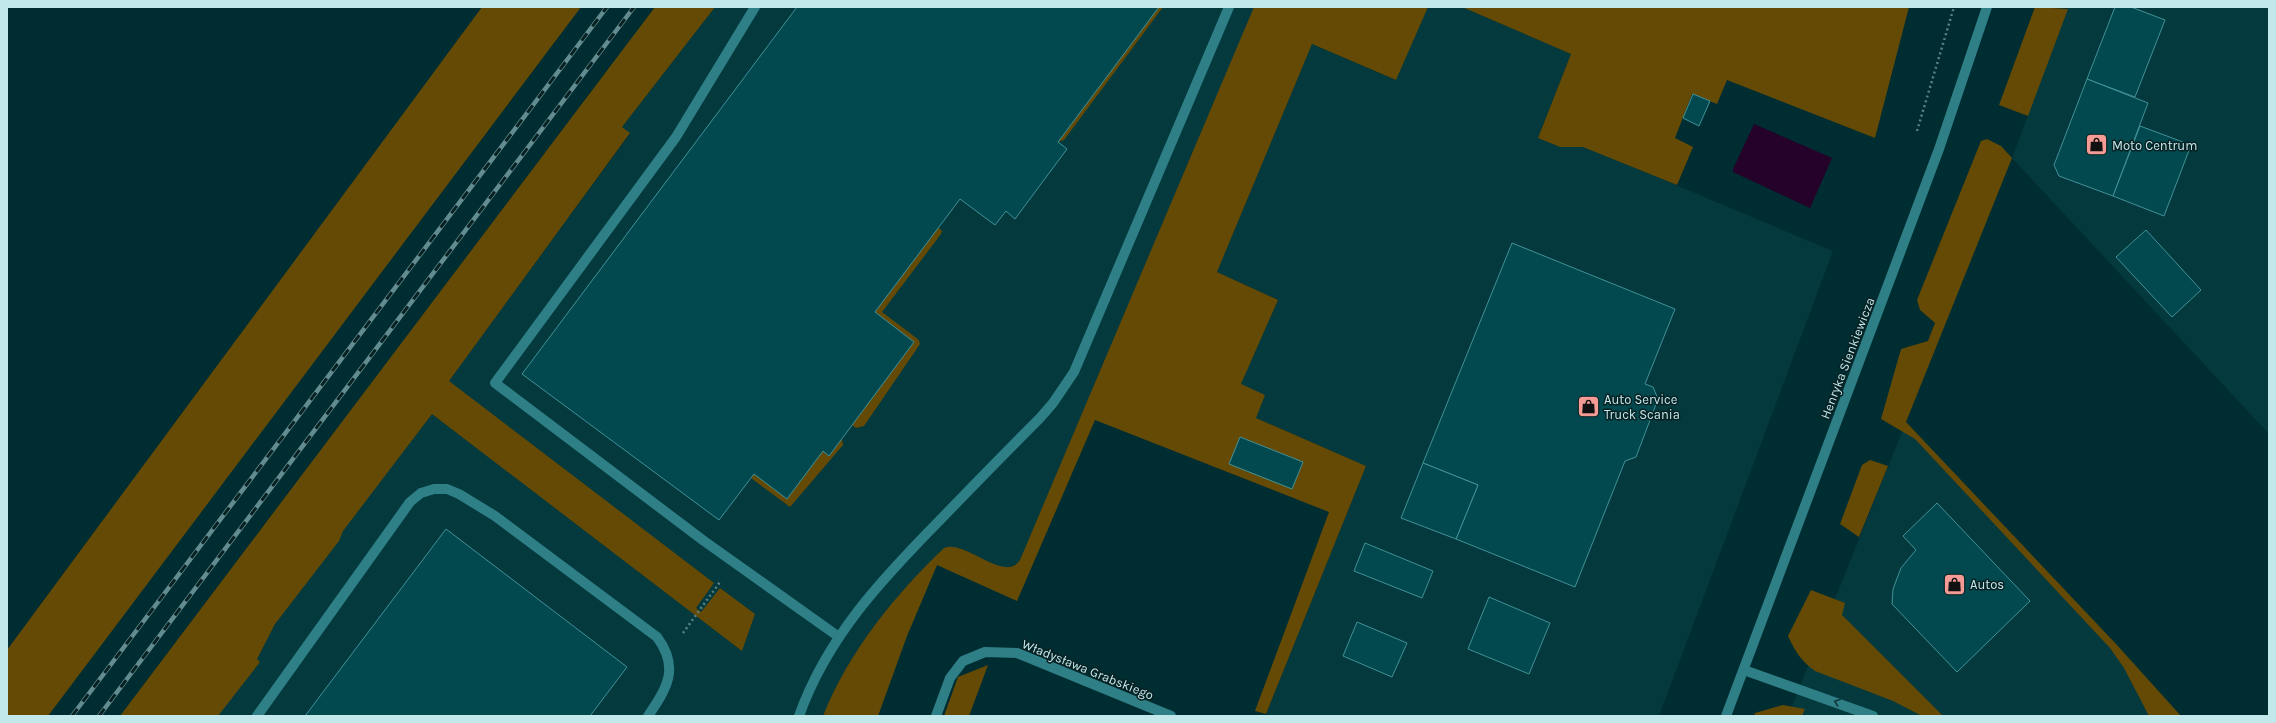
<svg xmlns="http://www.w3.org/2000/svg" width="2276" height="723" font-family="Karla,sans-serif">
<rect width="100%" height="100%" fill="#002d31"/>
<g fill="#04393d">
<polygon points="715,7 1269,7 1017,601 937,565 907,636 878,716 202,716 630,134 622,127"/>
<polygon points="1428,7 1462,7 1571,54 1538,138 1560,147 1583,146 1833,251 1659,716 1272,716 1266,714 1366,466 1256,418 1240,385 1278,300 1217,272 1312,44 1395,80"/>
<polygon points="2068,7 2269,7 2269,434 2012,158"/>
<polygon points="1906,422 2116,644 2181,716 1788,716"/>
</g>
<g fill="#654a05">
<polygon points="482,7 581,7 48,716 7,716 7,650"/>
<polygon points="655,7 715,7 622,127 630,133 449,381 714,583 696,608 701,612 720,588 755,614 742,651 432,414 343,531 339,541 275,624 257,659 260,662 218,716 120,716"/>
<polygon points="1159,7 1163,7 1064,140 1058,142"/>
<path d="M1254,7H1428L1396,80L1312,44L1217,272L1278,300L1241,384L1265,395L1256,418L1366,466L1266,714L1255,711L1329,512L1095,420L1017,601L937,565L907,636L878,716H823C849,651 894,596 944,548C965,539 1005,584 1020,560Z"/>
<polygon points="1462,7 1909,7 1875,138 1727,80 1717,104 1692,94 1675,138 1693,147 1677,185 1583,147 1560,147 1538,138 1571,54"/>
<polygon points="2035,7 2068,9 2028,116 1999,105"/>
<polygon points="1987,139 2001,146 2012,158 1906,422 2116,644 2181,716 2149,716 2124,668 2110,648 1915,439 1881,419 1901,349 1928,341 1935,323 1920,310 1917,300 1981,141"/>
<polygon points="938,227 942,231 941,234 882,312 919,340 920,344 864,426 856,428 852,425 914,342 875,312"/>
<polygon points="842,439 843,445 790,507 751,478 754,474 787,499 823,451 829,456"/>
<polygon points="1870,460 1888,466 1859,537 1840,524 1862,465"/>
<path d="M1811,590L1845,603L1842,615L1943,716H1922L1893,701L1815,671C1801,661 1795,651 1788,636Z"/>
<polygon points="988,665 969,716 944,716 958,677"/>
<polygon points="1783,705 1805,709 1802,716 1754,716 1755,713"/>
</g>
<polygon fill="#240229" points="1754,124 1832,158 1810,208 1733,172 1733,169"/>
<g fill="#01494e" stroke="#429198">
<polygon points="797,7 1159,7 1058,142 1067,149 1015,219 1006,211 995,225 960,199 875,312 914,342 829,456 823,451 787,499 754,474 719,520 522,374"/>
<polygon points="2115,7 2131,7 2165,20 2135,97 2087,79"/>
<polygon points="2087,79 2148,103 2113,196 2059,176 2054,165"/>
<polygon points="1693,94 1710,101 1699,126 1683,118"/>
<polygon points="2140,126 2191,145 2164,216 2113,196"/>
<polygon points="2146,230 2201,290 2172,317 2116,257"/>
<polygon points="1512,243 1675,309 1645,384 1653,387 1658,399 1636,457 1625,461 1575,587 1456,539 1478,485 1423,463"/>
<polygon points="1240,437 1303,462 1292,489 1229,464"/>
<polygon points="1423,463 1478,485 1456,539 1401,518"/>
<polygon points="1937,503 2030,601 1957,672 1892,604 1893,589 1901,568 1916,550 1903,536"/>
<polygon points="446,529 627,667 590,716 305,716"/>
<polygon points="1365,543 1433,571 1422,598 1354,571"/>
<polygon points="1489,597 1550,623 1529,674 1468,649"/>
<polygon points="1357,622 1407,643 1392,677 1343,656"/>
</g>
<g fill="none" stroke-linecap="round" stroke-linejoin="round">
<g stroke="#598286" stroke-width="2.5" stroke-dasharray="2 3" stroke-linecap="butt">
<polyline points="1917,131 1954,7"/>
<polyline points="683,633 720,582"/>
</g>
<g stroke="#2e7f86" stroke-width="10">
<polyline points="755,7 676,137 495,383 704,541 839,637"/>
<polyline points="1744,670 1873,716"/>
<path d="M257,716L410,502L421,493L434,489H447L459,494L495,516L657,637C680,668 667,688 648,716"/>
<path d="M799,716C827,637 882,579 940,520C973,486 1006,452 1040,418L1053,403L1074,372L1229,7"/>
</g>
<g stroke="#2e7f86" stroke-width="10">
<polyline points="936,716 950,678 963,661 985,652 1017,653 1171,716"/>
<polyline points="1726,716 1939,149 1987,7"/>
</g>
<defs>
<g id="rail">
<polyline points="72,716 607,7"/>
<polyline points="99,716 634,7"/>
</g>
</defs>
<use href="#rail" stroke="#638c90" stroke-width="4.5"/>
<use href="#rail" stroke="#082123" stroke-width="3" stroke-dasharray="9" stroke-linecap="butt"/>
</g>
<defs><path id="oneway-chevron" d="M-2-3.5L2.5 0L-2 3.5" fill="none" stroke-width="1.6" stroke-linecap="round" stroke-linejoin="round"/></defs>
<use stroke="#12383c" href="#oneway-chevron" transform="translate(1837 702) rotate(-160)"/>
<defs>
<symbol id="shop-square" viewBox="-11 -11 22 22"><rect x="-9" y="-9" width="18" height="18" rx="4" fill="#f59b96" stroke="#082123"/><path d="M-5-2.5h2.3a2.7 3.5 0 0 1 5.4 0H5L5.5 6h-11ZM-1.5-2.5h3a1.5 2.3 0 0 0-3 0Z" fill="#111"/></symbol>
</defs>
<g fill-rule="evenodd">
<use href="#shop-square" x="2084" y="132" width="25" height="25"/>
<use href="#shop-square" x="1576" y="394" width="25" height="25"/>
<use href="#shop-square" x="1942" y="572" width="25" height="25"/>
</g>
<g text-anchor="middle" stroke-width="3" stroke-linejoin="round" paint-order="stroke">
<g font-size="13" fill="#c3e8ec" stroke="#082123" text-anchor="start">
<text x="2112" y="150">Moto Centrum</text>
<text x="1604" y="404">Auto Service<tspan x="1604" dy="15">Truck Scania</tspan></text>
<text x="1970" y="589">Autos</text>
</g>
<g font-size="13" fill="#c3e8ec" stroke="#082123">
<text transform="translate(1847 358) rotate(-69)" y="5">Henryka Sienkiewicza</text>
<text transform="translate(1088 669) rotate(22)" y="5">Władysława Grabskiego</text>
</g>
</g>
<rect width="2276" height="723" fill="none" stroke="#c3e8ec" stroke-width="16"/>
</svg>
